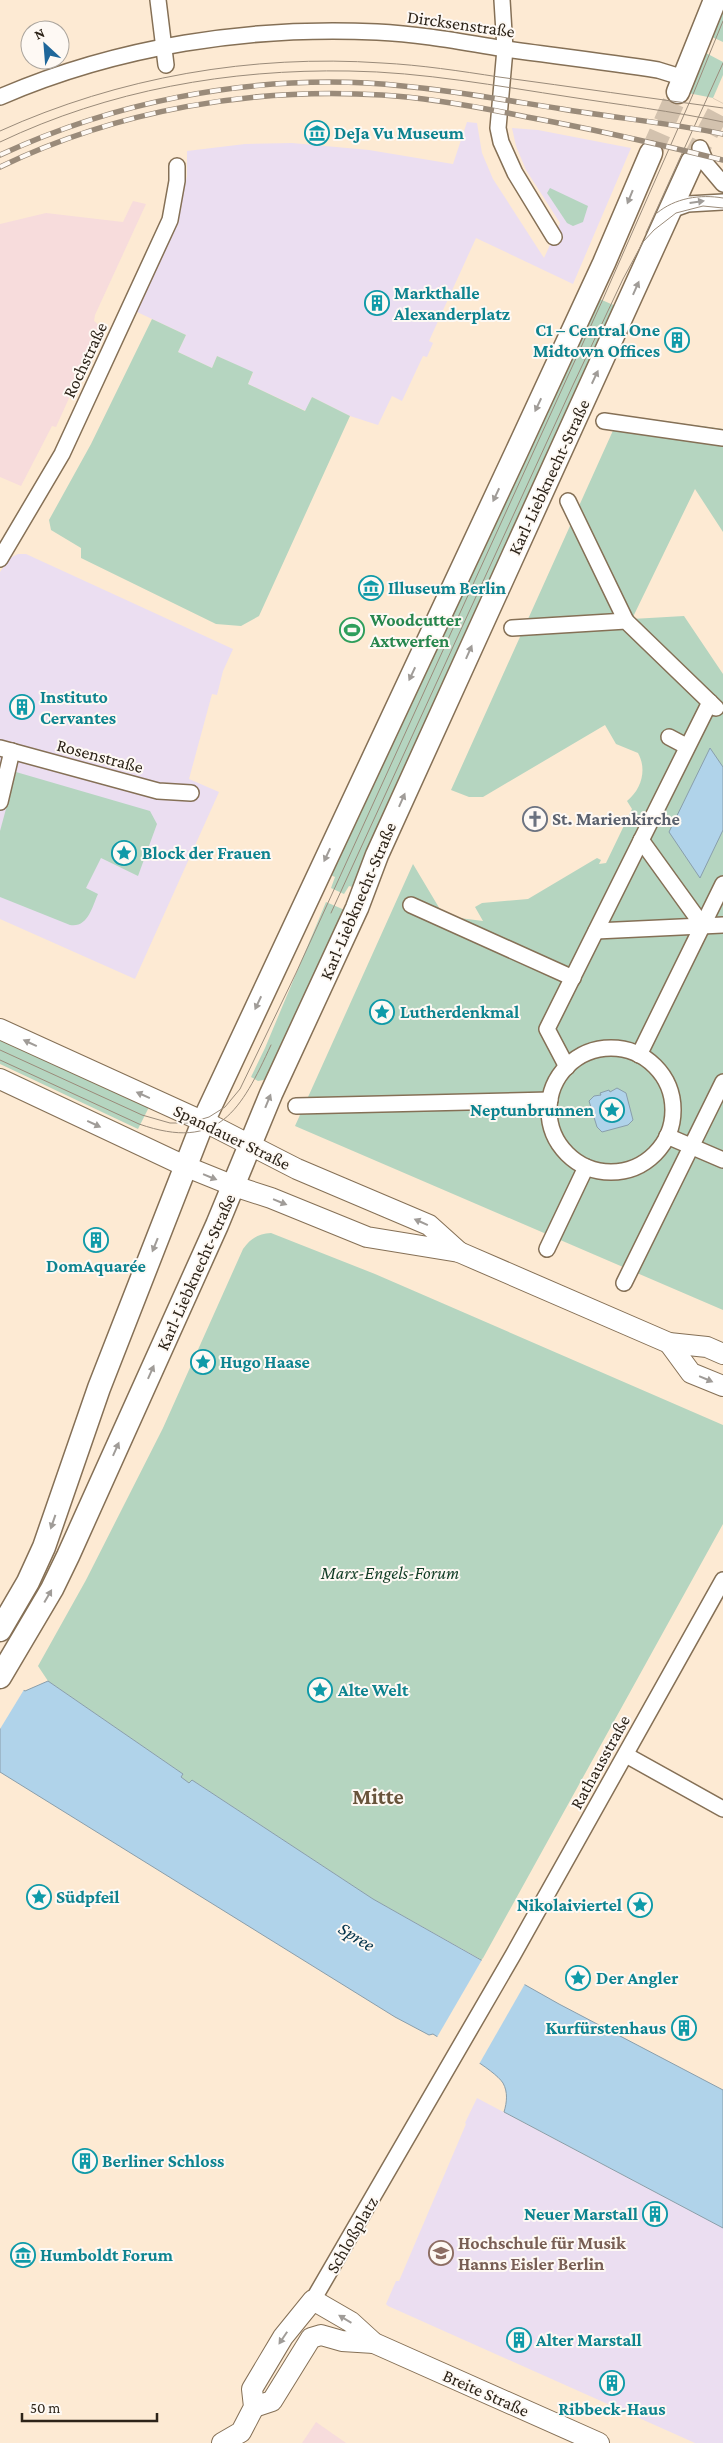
<svg xmlns="http://www.w3.org/2000/svg" width="723" height="2443" font-family="'Crimson Pro',serif">
<rect width="100%" height="100%" fill="#fdead3"/>
<g fill="#ebdef1">
<polygon points="467,122 477,123 482,153 493,179 544,258 560,223 526,170 516,146 512,128 538,130 631,148 573,284 476,238 429,341 433,343 427,357 423,356 402,401 392,396 378,425 350,416 312,397 306,411 248,384 253,373 217,356 212,368 178,352 186,335 135,311 178,218 187,176 187,151 245,144 292,143 369,150 453,164"/>
<polygon points="18,554 26,554 233,649 223,671 217,695 212,694 189,779 219,792 135,979 0,919 0,572 10,558"/>
<polygon points="477,2098 723,2228 723,2443 695,2443 388,2306 386,2304 396,2281 399,2281 466,2124 465,2123"/>
</g>
<g fill="#f7dcdc">
<polygon points="133,201 146,204 95,315 94,321 101,327 56,427 52,426 21,486 0,477 0,224 46,213 123,222"/>
<polygon points="316,2422 346,2443 302,2443"/>
</g>
<g fill="#b5d5c0">
<polygon points="723,5 723,42 712,37"/>
<polygon points="706,53 723,62 723,75 713,98 688,93"/>
<polygon points="550,188 588,206 583,222 573,226 567,223 547,193"/>
<polygon points="595,297 618,307 356,888 349,886 344,894 331,888 335,877 328,874 346,844"/>
<polygon points="152,319 186,335 178,352 212,368 217,356 253,372 248,384 305,411 312,397 350,416 259,616 241,626 216,624 81,558 81,548 51,530 49,520 91,444"/>
<path d="M620,415L723,429V532L695,489L632,619L684,616L723,674V1310L295,1126L413,864L444,916L483,921L475,907L482,903L528,899L597,858L601,860L599,864L606,863L632,809L627,801C642,789 647,769 638,753L616,744L605,725L483,797H469L451,790Z"/>
<path d="M16,772L150,811L157,824L138,876L101,858L86,888L98,894C92,907 88,928 70,925L0,897V831Z"/>
<polygon points="326,902 347,911 269,1079 258,1081 251,1077 265,1048"/>
<polygon points="0,1037 150,1105 138,1129 0,1064"/>
<path d="M271,1233L375,1274L723,1425V1524L482,1960L373,1899L192,1780L190,1784L181,1777L183,1774L48,1681L38,1666L86,1580L163,1428L243,1249C251,1238 258,1234 271,1233Z"/>
</g>
<g fill="#b0d3ea" stroke="#899eab">
<polygon points="710,748 723,767 723,830 700,878 669,832"/>
<polygon points="617,1088 626,1093 633,1120 628,1125 602,1132 597,1127 589,1101 594,1096 601,1095 600,1093 609,1090 610,1092"/>
<path d="M0,1676L25,1691L48,1681L183,1774L181,1777L189,1783L192,1780L373,1899L559,2004L723,2090V2228L504,2112C507,2102 508,2092 503,2083C494,2069 448,2044 433,2034L429,2035L395,2017L0,1772Z"/>
</g>
<g fill="#fdead3">
<polygon points="0,1673 25,1688 0,1729"/>
<polygon points="483,1958 526,1982 478,2066 436,2039"/>
</g>
<g fill="none" stroke-linecap="round" stroke-linejoin="round">
<g stroke="#d3c2ae" stroke-width="22" stroke-dasharray="22 11" stroke-linecap="butt">
<polyline points="651,153 678,92"/>
<polyline points="692,162 723,103"/>
</g>
<defs>
<g id="street">
<polyline points="158,0 166,65"/>
<polyline points="502,0 505,49 498,128 501,142 515,173 554,237"/>
<path d="M0,97C118,46 249,26 377,32C420,34 462,42 505,49C556,56 607,62 658,70L684,78"/>
<polyline points="700,148 707,165 723,184"/>
<polyline points="671,210 688,204 723,202"/>
<polyline points="604,421 723,438"/>
<polyline points="568,501 626,621"/>
<polyline points="0,559 62,454 170,220 177,181 177,166"/>
<polyline points="512,628 626,621 716,708"/>
<polyline points="669,737 686,746"/>
<polyline points="0,748 158,791 191,793"/>
<polyline points="0,802 12,751"/>
<polyline points="641,840 703,926"/>
<polyline points="411,905 573,978"/>
<polyline points="596,931 723,925"/>
<circle cx="611" cy="1110" r="62"/>
<polyline points="639,1055 723,884"/>
<polyline points="567,1067 547,1029 710,702"/>
<polyline points="296,1106 550,1100"/>
<polyline points="667,1136 723,1160"/>
<polyline points="547,1249 586,1167"/>
<polyline points="624,1283 723,1082"/>
<polyline points="626,1755 723,1809"/>
<polyline points="313,2300 513,1955 723,1580"/>
</g>
<g id="secondary">
<polyline points="0,1029 213,1126 297,1169 429,1225 459,1252"/>
<polyline points="0,1079 187,1167 234,1186 271,1198 367,1237 459,1252 669,1343 707,1347 723,1354"/>
<polyline points="669,1343 691,1373 723,1386"/>
<polyline points="254,2407 272,2401 311,2338 321,2335 342,2341 374,2343"/>
<polyline points="222,2443 241,2432 254,2407 252,2389 283,2337 313,2300 351,2322 374,2343 599,2443"/>
</g>
<g id="primary">
<polyline points="678,92 715,0"/>
<polyline points="0,1630 28,1582 44,1547 99,1388 203,1122 517,451 604,263 651,153"/>
<polyline points="0,1677 52,1589 68,1556 217,1225 271,1094 357,908 377,855 692,162"/>
</g>
</defs>
<use href="#street" stroke="#857056" stroke-width="18"/>
<use href="#secondary" stroke="#857056" stroke-width="22"/>
<use href="#primary" stroke="#857056" stroke-width="25"/>
<use href="#street" stroke="#fff" stroke-width="15"/>
<use href="#secondary" stroke="#fff" stroke-width="20"/>
<use href="#primary" stroke="#fff" stroke-width="22"/>
<g stroke="#9a8b7a" stroke-width="1">
<path d="M0,131C119,77 252,54 382,63C421,65 460,71 499,77C573,87 648,98 723,108"/>
<path d="M0,142C109,90 229,69 349,71C423,72 497,86 570,97C621,105 672,111 723,122"/>
<path d="M657,213C675,198 700,194 723,198"/>
<polyline points="646,233 723,63"/>
<polyline points="331,913 573,385 623,279 643,242 654,230 676,213 703,206 723,208"/>
<polyline points="0,1050 142,1115 170,1123 189,1123 209,1117 225,1107 240,1089 296,973 603,299 694,92 723,21"/>
<path d="M0,1060L139,1124C219,1152 241,1110 271,1045"/>
</g>
<defs>
<g id="rail">
<path d="M0,155C115,102 241,77 367,83C433,87 498,99 562,109C616,118 670,123 723,134"/>
<path d="M0,167C118,110 251,87 382,95C431,98 479,107 527,117C593,129 658,144 723,160"/>
</g>
</defs>
<use href="#rail" stroke="#9a8b7a" stroke-width="5.5"/>
<use href="#rail" stroke="#fef9f4" stroke-width="4" stroke-dasharray="11" stroke-linecap="butt"/>
</g>
<defs><path id="oneway-solid" d="M-6-.8H1V-3.2L6.5 0L1 3.2V.8H-6Z" transform="scale(1.25)"/></defs>
<g fill="#a09c98">
<use href="#oneway-solid" transform="translate(630 197) rotate(112)"/>
<use href="#oneway-solid" transform="translate(697 202) rotate(-8)"/>
<use href="#oneway-solid" transform="translate(636 288) rotate(-66)"/>
<use href="#oneway-solid" transform="translate(595 377) rotate(-65)"/>
<use href="#oneway-solid" transform="translate(538 405) rotate(115)"/>
<use href="#oneway-solid" transform="translate(496 495) rotate(115)"/>
<use href="#oneway-solid" transform="translate(469 652) rotate(-66)"/>
<use href="#oneway-solid" transform="translate(412 674) rotate(115)"/>
<use href="#oneway-solid" transform="translate(402 800) rotate(-66)"/>
<use href="#oneway-solid" transform="translate(327 855) rotate(115)"/>
<use href="#oneway-solid" transform="translate(258 1003) rotate(115)"/>
<use href="#oneway-solid" transform="translate(30 1043) rotate(-155)"/>
<use href="#oneway-solid" transform="translate(143 1095) rotate(-156)"/>
<use href="#oneway-solid" transform="translate(268 1101) rotate(-68)"/>
<use href="#oneway-solid" transform="translate(94 1124) rotate(25)"/>
<use href="#oneway-solid" transform="translate(210 1177) rotate(22)"/>
<use href="#oneway-solid" transform="translate(280 1202) rotate(22)"/>
<use href="#oneway-solid" transform="translate(421 1222) rotate(-156)"/>
<use href="#oneway-solid" transform="translate(155 1245) rotate(112)"/>
<use href="#oneway-solid" transform="translate(151 1372) rotate(-66)"/>
<use href="#oneway-solid" transform="translate(706 1379) rotate(23)"/>
<use href="#oneway-solid" transform="translate(116 1449) rotate(-66)"/>
<use href="#oneway-solid" transform="translate(53 1522) rotate(109)"/>
<use href="#oneway-solid" transform="translate(48 1596) rotate(-60)"/>
<use href="#oneway-solid" transform="translate(345 2319) rotate(-149)"/>
<use href="#oneway-solid" transform="translate(283 2338) rotate(124)"/>
</g>
<defs>
<symbol id="museum-ring" viewBox="-11 -11 22 22"><circle r="9.5" fill="#fef9f4" stroke="#0f9aa8" stroke-width="1.5"/><path d="M0-6L6-3V-2H-6V-3ZM-5-1h2V3h-2ZM-1-1h2V3h-2ZM3-1h2V3H3ZM-6 4H6V6H-6Z" fill="#0f9aa8"/></symbol>
<symbol id="building-ring" viewBox="-11 -11 22 22"><circle r="9.5" fill="#fef9f4" stroke="#0f9aa8" stroke-width="1.5"/><path d="M-4-6H4V6H1V3H-1V6H-4ZM-2.5-4.3h1.7v1.8h-1.7ZM.8-4.3h1.7v1.8H.8ZM-2.5-1h1.7V.8h-1.7ZM.8-1h1.7V.8H.8Z" fill="#0f9aa8"/></symbol>
<symbol id="stadium-ring" viewBox="-11 -11 22 22"><circle r="9.5" fill="#fef9f4" stroke="#2e9e5b" stroke-width="1.5"/><path d="M0-5a6.5 5 0 1 0 0 10a6.5 5 0 1 0 0-10ZM-3.5-1.8h7v3.6h-7Z" fill="#2e9e5b"/></symbol>
<symbol id="church-ring" viewBox="-11 -11 22 22"><circle r="9.5" fill="#fef9f4" stroke="#6b7280" stroke-width="1.5"/><path d="M-1.2-6h2.4v3.5h3.3v2.4h-3.3V6h-2.4V-.1h-3.3v-2.4h3.3Z" fill="#6b7280"/></symbol>
<symbol id="sight-ring" viewBox="-11 -11 22 22"><circle r="9.5" fill="#fef9f4" stroke="#0f9aa8" stroke-width="1.5"/><path d="M0-6L1.8-2.2L6-1.7L2.9 1.2L3.7 5.4L0 3.3L-3.7 5.4L-2.9 1.2L-6-1.7L-1.8-2.2Z" fill="#0f9aa8"/></symbol>
<symbol id="university-ring" viewBox="-11 -11 22 22"><circle r="9.5" fill="#fef9f4" stroke="#8d6e63" stroke-width="1.5"/><path d="M0-5L7-2L0 1L-7-2ZM-4 1L0 2.5L4 1V4Q0 6-4 4Z" fill="#8d6e63"/></symbol>
</defs>
<g fill-rule="evenodd">
<use href="#museum-ring" x="303" y="119" width="28" height="28"/>
<use href="#building-ring" x="363" y="289" width="28" height="28"/>
<use href="#building-ring" x="663" y="326" width="28" height="28"/>
<use href="#museum-ring" x="357" y="574" width="28" height="28"/>
<use href="#stadium-ring" x="338" y="616" width="28" height="28"/>
<use href="#building-ring" x="8" y="693" width="28" height="28"/>
<use href="#church-ring" x="521" y="805" width="28" height="28"/>
<use href="#sight-ring" x="110" y="839" width="28" height="28"/>
<use href="#sight-ring" x="368" y="998" width="28" height="28"/>
<use href="#sight-ring" x="598" y="1096" width="28" height="28"/>
<use href="#building-ring" x="82" y="1226" width="28" height="28"/>
<use href="#sight-ring" x="189" y="1348" width="28" height="28"/>
<use href="#sight-ring" x="306" y="1676" width="28" height="28"/>
<use href="#sight-ring" x="25" y="1883" width="28" height="28"/>
<use href="#sight-ring" x="626" y="1891" width="28" height="28"/>
<use href="#sight-ring" x="564" y="1964" width="28" height="28"/>
<use href="#building-ring" x="670" y="2014" width="28" height="28"/>
<use href="#building-ring" x="71" y="2147" width="28" height="28"/>
<use href="#building-ring" x="641" y="2200" width="28" height="28"/>
<use href="#university-ring" x="427" y="2239" width="28" height="28"/>
<use href="#museum-ring" x="9" y="2241" width="28" height="28"/>
<use href="#building-ring" x="505" y="2326" width="28" height="28"/>
<use href="#building-ring" x="598" y="2369" width="28" height="28"/>
</g>
<g text-anchor="middle" stroke-width="4" stroke-linejoin="round" paint-order="stroke">
<g font-size="18" fill="#2d2419" stroke="#fef9f4">
<text transform="translate(461 24) rotate(8)" y="6">Dircksenstraße</text>
<text transform="translate(85 360) rotate(-65)" y="6">Rochstraße</text>
<text transform="translate(549 477) rotate(-65)" y="6">Karl-Liebknecht-Straße</text>
<text transform="translate(100 756) rotate(15)" y="6">Rosenstraße</text>
<text transform="translate(358 901) rotate(-67)" y="6">Karl-Liebknecht-Straße</text>
<text transform="translate(232 1137) rotate(26)" y="6">Spandauer Straße</text>
<text transform="translate(196 1272) rotate(-66)" y="6">Karl-Liebknecht-Straße</text>
<text transform="translate(600 1762) rotate(-61)" y="6">Rathausstraße</text>
<text transform="translate(352 2235) rotate(-60)" y="6">Schloßplatz</text>
<text transform="translate(486 2393) rotate(24)" y="6">Breite Straße</text>
</g>
<g font-size="18" font-weight="bold" fill="#0d838f" stroke="#fef9f4" text-anchor="start">
<text x="334" y="139">DeJa Vu Museum</text>
<text x="394" y="299">Markthalle<tspan x="394" dy="21">Alexanderplatz</tspan></text>
<text x="660" y="336" text-anchor="end">C1 – Central One<tspan x="660" dy="21">Midtown Offices</tspan></text>
<text x="388" y="594">Illuseum Berlin</text>
<text x="40" y="703">Instituto<tspan x="40" dy="21">Cervantes</tspan></text>
<text x="142" y="859">Block der Frauen</text>
<text x="400" y="1018">Lutherdenkmal</text>
<text x="594" y="1116" text-anchor="end">Neptunbrunnen</text>
<text x="96" y="1272" text-anchor="middle">DomAquarée</text>
<text x="220" y="1368">Hugo Haase</text>
<text x="338" y="1696">Alte Welt</text>
<text x="56" y="1903">Südpfeil</text>
<text x="622" y="1911" text-anchor="end">Nikolaiviertel</text>
<text x="596" y="1984">Der Angler</text>
<text x="666" y="2034" text-anchor="end">Kurfürstenhaus</text>
<text x="102" y="2167">Berliner Schloss</text>
<text x="638" y="2220" text-anchor="end">Neuer Marstall</text>
<text x="40" y="2261">Humboldt Forum</text>
<text x="536" y="2346">Alter Marstall</text>
<text x="612" y="2415" text-anchor="middle">Ribbeck-Haus</text>
</g>
<g font-size="18" font-weight="bold" fill="#27864d" stroke="#fef9f4" text-anchor="start">
<text x="370" y="626">Woodcutter<tspan x="370" dy="21">Axtwerfen</tspan></text>
</g>
<g font-size="18" font-weight="bold" fill="#5b616d" stroke="#fef9f4" text-anchor="start">
<text x="552" y="825">St. Marienkirche</text>
</g>
<g font-size="18" font-style="italic" fill="#103b24" stroke="#fef9f4">
<text x="390" y="1579">Marx-Engels-Forum</text>
</g>
<g font-size="18" font-weight="bold" fill="#785e54" stroke="#fef9f4" text-anchor="start">
<text x="458" y="2249">Hochschule für Musik<tspan x="458" dy="21">Hanns Eisler Berlin</tspan></text>
</g>
<g font-size="19" font-style="italic" fill="#05354c" stroke="#fef9f4">
<text transform="translate(357 1936) rotate(32)" y="7">Spree</text>
</g>
<g font-size="22" font-weight="bold" fill="#68543b" stroke="#fef9f4">
<text x="378" y="1804">Mitte</text>
</g>
</g>
<g transform="translate(45 45) rotate(334)"><circle r="24" fill="#fef9f4" stroke="#aaa49c"/>
<path d="M0-4L9 19L0 12L-9 19Z" fill="#1f679a"/>
<text y="-8" font-size="14" font-weight="bold" text-anchor="middle" fill="#2d2419">N</text>
</g>
<path d="M22 2413v8h135v-8" fill="none" stroke="#2d2419" stroke-width="2.5"/>
<text x="30" y="2413" font-size="15" fill="#2d2419" stroke="#fef9f4" stroke-width="4" paint-order="stroke">50 m</text>
</svg>
